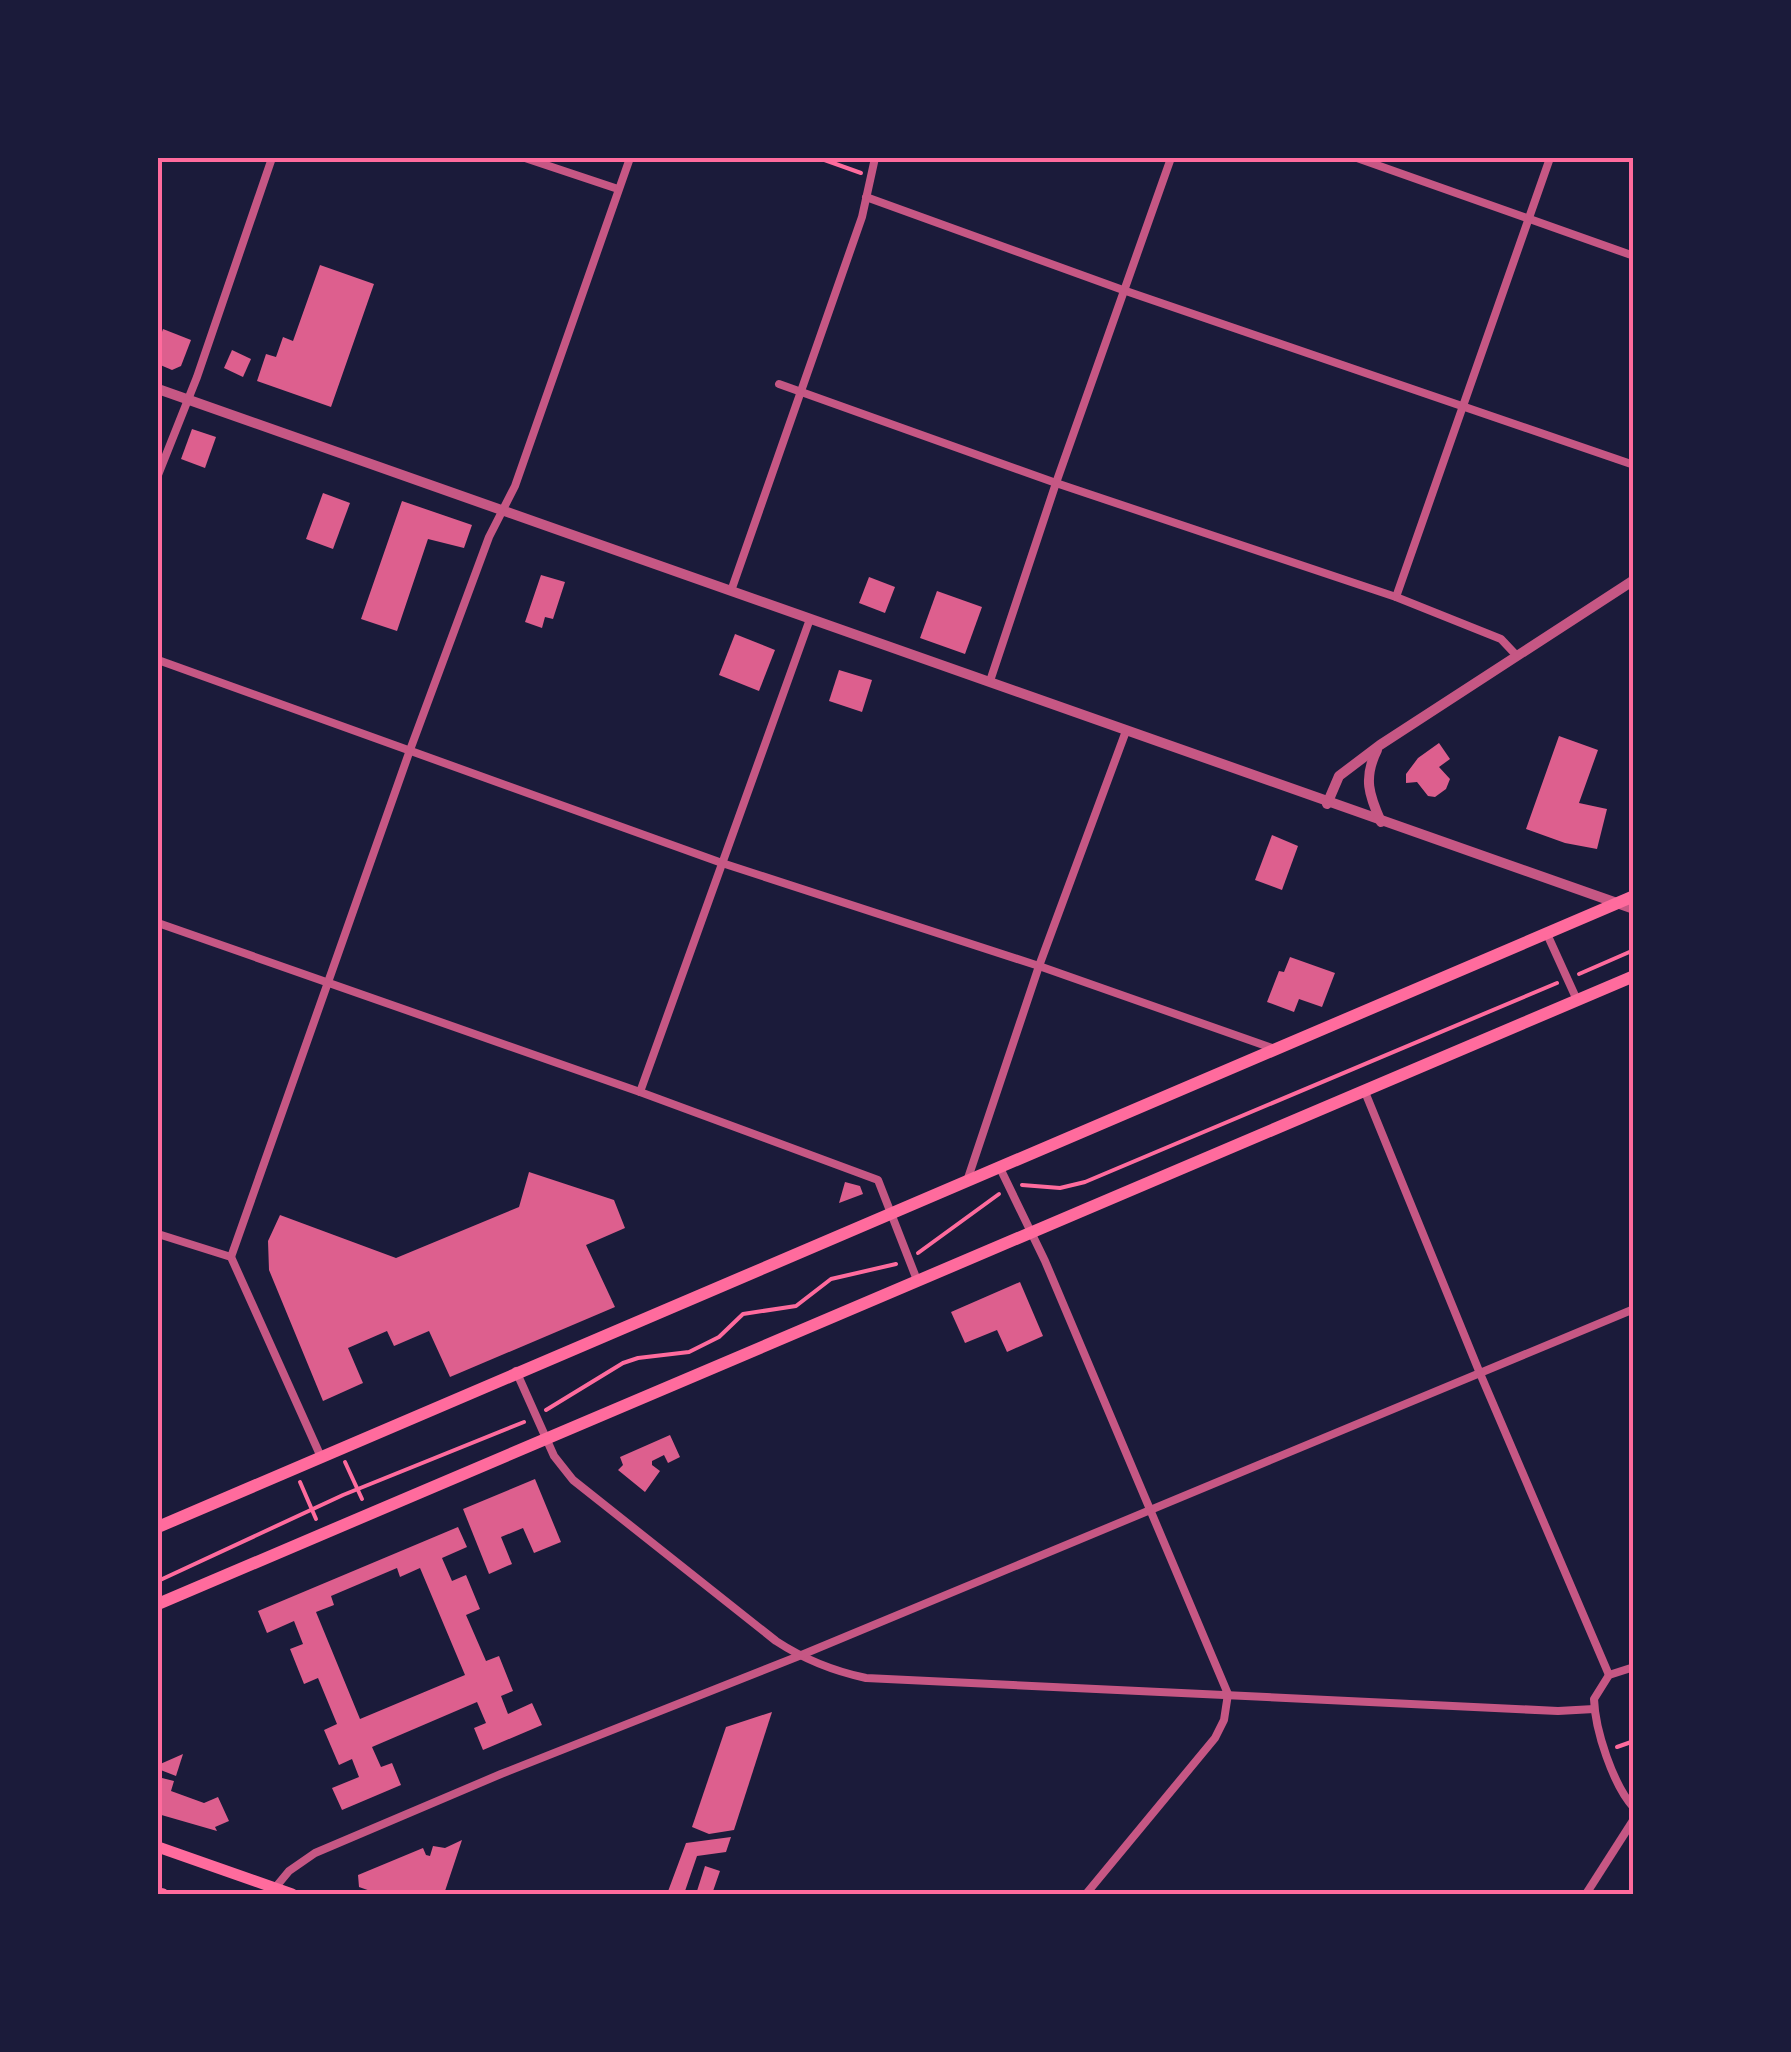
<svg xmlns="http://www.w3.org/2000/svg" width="1791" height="2052" font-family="'Open Sans',sans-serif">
<rect width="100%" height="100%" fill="#1b1b3a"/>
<g fill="#dd5f8e" fill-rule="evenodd">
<polygon points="320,265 374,284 331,407 257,381 266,354 276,357 283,337 293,341"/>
<polygon points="163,329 191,340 181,366 172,370 158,364 158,343"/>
<polygon points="232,350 251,359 243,377 224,368"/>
<polygon points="192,429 216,437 205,468 181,459"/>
<polygon points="323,493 350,503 333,549 306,539"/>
<polygon points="402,501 472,525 464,548 428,539 397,631 361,619"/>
<polygon points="541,575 565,582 553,619 545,617 542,628 525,622"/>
<polygon points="869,577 895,587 885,613 859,603"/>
<polygon points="937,591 982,607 965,654 920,638"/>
<polygon points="735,634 775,650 759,691 719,675"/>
<polygon points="839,670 872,680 862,712 829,701"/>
<polygon points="1559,736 1598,750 1579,803 1607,809 1597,849 1565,843 1526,829"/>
<polygon points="1439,743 1450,759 1439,767 1450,779 1446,789 1435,797 1428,796 1417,782 1406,783 1406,774 1418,758"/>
<polygon points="1272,835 1298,846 1282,890 1255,880"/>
<polygon points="1290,957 1335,973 1322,1007 1299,999 1294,1012 1267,1002 1279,971 1284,972"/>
<polygon points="529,1172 614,1200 625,1228 586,1245 615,1307 450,1377 429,1331 394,1346 387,1331 348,1348 363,1383 323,1401 269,1270 268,1241 280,1215 396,1258 519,1207"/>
<polygon points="845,1182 860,1186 863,1194 839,1203"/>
<polygon points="1020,1282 1043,1336 1007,1352 997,1330 965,1343 951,1312"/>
<polygon points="670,1435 680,1457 668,1463 664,1455 652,1461 652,1465 660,1471 645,1492 618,1470 623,1465 620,1457"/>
<polygon points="535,1479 561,1542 534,1553 523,1528 501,1537 512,1564 489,1574 463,1509"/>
<path d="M458,1527L467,1547L442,1558L452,1581L466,1575L480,1609L466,1615L486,1661L499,1656L513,1691L501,1696L508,1714L532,1703L542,1725L483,1750L474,1728L486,1723L477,1702L372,1747L381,1767L392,1763L401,1785L342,1810L332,1788L359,1777L352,1759L339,1765L324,1730L337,1724L318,1678L304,1684L290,1649L303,1644L294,1621L267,1633L258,1611ZM397,1568L400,1577L420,1568L465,1675L360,1719L316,1612L334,1605L331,1596Z"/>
<polygon points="772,1712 734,1830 709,1834 692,1827 726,1727"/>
<polygon points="183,1754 176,1776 158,1769 158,1765"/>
<polygon points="158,1777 174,1781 171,1791 204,1803 218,1797 229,1821 215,1827 217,1831 158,1814"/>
<polygon points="731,1837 726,1852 697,1856 684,1894 667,1894 686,1843"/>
<polygon points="462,1840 444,1894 379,1894 359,1887 358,1875 423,1848 426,1855 430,1856 433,1846 445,1848"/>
<polygon points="705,1866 720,1871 712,1894 696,1894"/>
</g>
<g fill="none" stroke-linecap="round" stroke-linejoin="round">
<g stroke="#ff6b9d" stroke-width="4">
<polyline points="819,158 861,173"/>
<polyline points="1579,974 1634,950"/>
<polyline points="1022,1185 1060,1188 1085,1182 1557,983"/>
<polyline points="918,1253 999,1194"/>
<polyline points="546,1410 623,1363 638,1358 689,1352 719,1337 743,1314 796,1306 831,1279 896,1264"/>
<polyline points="345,1462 362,1499"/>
<polyline points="300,1482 316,1519"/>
<polyline points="158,1581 343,1495 524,1422"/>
<polyline points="1634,1717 1634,1738"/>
<polyline points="1617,1747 1634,1741"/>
</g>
<g stroke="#c65784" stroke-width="8">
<polyline points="525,158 618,189"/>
<polyline points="1357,158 1634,256"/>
<polyline points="866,197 1123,290 1634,465"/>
<polyline points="779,384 1056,483 1396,597 1501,639 1517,656"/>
<polyline points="158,475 197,377 272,158"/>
<polyline points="731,591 862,217 875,158"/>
<polyline points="1396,597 1550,158"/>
<polyline points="158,660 722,863 1039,966 1272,1048"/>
<polyline points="990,681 1056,483 1171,158"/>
<polyline points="158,923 640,1092 878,1180 917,1280"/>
<polyline points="1547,934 1577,1000"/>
<polyline points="640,1092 810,619"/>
<polyline points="1365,1092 1479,1371 1609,1675"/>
<polyline points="1000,1168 1045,1261 1228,1694 1224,1720 1215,1738 1086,1894"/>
<polyline points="968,1178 1039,966 1126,731"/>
<polyline points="158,1234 231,1257 321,1457"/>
<polyline points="231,1257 410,750 489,537 515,486 630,158"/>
<path d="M516,1371L554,1456L573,1480L776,1641C805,1660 833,1671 866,1678L1558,1711L1594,1709"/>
<path d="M1634,1667L1609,1675L1594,1699C1595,1730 1613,1785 1634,1808"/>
<polyline points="270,1894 289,1871 315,1853 501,1774 799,1656 1634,1309"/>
<polyline points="1586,1894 1634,1819"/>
</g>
<g stroke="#c65784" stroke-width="10">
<polyline points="158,389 1634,909"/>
<path d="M1377,750C1363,778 1369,795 1381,822"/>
<polyline points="1327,804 1339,776 1380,745 1634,580"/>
</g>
<g stroke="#ff6b9d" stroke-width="11">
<polyline points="158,1847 292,1894"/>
<polyline points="158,1893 163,1894"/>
</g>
<g stroke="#ff6b9d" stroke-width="12">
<polyline points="158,1527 1634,896"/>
<polyline points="158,1604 1634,976"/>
</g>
</g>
<rect width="1791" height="2052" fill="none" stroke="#1b1b3a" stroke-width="320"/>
<rect x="160" y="160" width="1471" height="1732" fill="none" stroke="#ff6b9d" stroke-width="4"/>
</svg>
